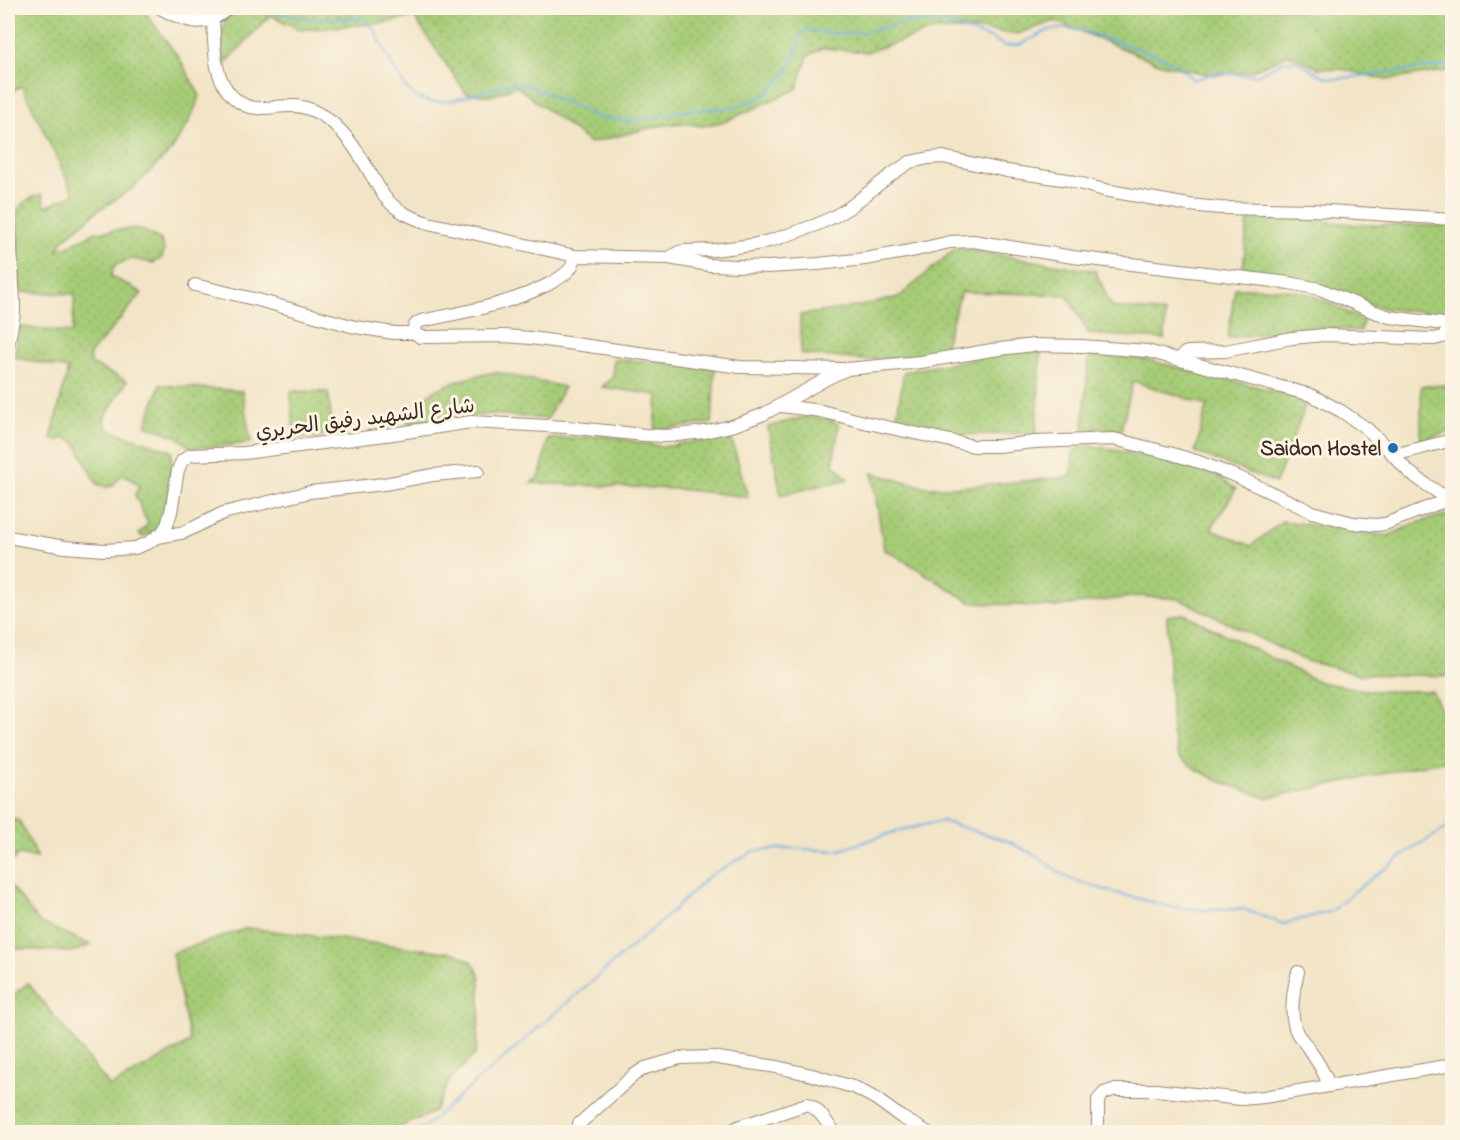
<svg xmlns="http://www.w3.org/2000/svg" width="1460" height="1140" font-family="'Indie Flower','Playpen Sans Arabic',sans-serif">
<defs>
<pattern id="grass-dots" width="8" height="8" patternUnits="userSpaceOnUse" patternTransform="scale(1.5)"><rect width="8" height="8" fill="#a6cc77"/><path d="M2 2h.1M6 6h.1" fill="none" stroke="#90af66" stroke-width="1.8" stroke-linecap="round"/></pattern>
</defs>
<rect width="100%" height="100%" fill="#fcf5e5"/>
<filter id="ink" filterUnits="userSpaceOnUse"><feTurbulence type="fractalNoise" baseFrequency=".0167" numOctaves="2"/><feDisplacementMap in="SourceGraphic" scale="12" xChannelSelector="R" yChannelSelector="G"/><feConvolveMatrix kernelMatrix="1 2 1 2 8 2 1 2 1" color-interpolation-filters="sRGB"/></filter>
<filter id="wash" filterUnits="userSpaceOnUse"><feTurbulence type="fractalNoise" baseFrequency=".008" numOctaves="4" result="noise"/><feDisplacementMap in="SourceGraphic" scale="24" xChannelSelector="R" yChannelSelector="G"/><feGaussianBlur stdDeviation="1.35" result="paint"/><feColorMatrix in="noise" values="0 0 0 0 0 0 0 0 0 0 0 0 0 0 0 0 0 1.4 0 .05"/><feComposite in="paint" operator="in"/></filter>
<g filter="url(#wash)">
<rect width="100%" height="100%" fill="#f2e4c6"/>
<g fill="url(#grass-dots)" stroke="#707b4a" stroke-width="1.5">
<path d="M8,8H142L179,58L200,96L189,122L171,151L133,188L99,210L63,240L58,251L96,232L138,228L161,240L164,251L162,258L153,263L131,259L115,265L111,276L142,293L89,356L91,364L127,381L103,420L109,430L172,451C172,469 170,513 159,526C155,532 149,534 143,537L139,534L148,524L135,495L139,485L123,474L112,486L106,487L97,484L75,442L64,438L57,441L51,439L68,369L14,357L20,327L72,333L75,294L20,292L17,214C21,202 31,197 42,194L46,207L74,194L22,86L8,93Z"/>
<path d="M234,8H1452V70L1386,80L1342,69L1318,68L1289,54L1249,72L1212,75L1161,64L1055,21L1017,34L983,30H934L867,52L822,48L808,56L797,89L726,121L702,126L681,123L658,126L590,143L516,86L491,96L466,93L414,17L382,23L301,30L270,15L225,64C222,57 222,52 222,44C222,27 223,21 234,8Z"/>
<polygon points="1296,218 1357,225 1452,226 1452,314 1388,309 1243,269 1248,220"/>
<polygon points="956,248 1095,271 1112,307 1165,313 1165,339 1089,334 1067,295 961,292 942,354 865,360 801,354 800,315 855,307 899,297"/>
<path d="M1235,288C1257,288 1282,287 1304,293C1325,299 1344,311 1363,321L1361,331L1318,327L1228,338Z"/>
<polygon points="1012,352 1041,352 1036,433 952,435 896,422 904,372"/>
<polygon points="1089,356 1143,359 1270,390 1307,401 1276,483 1195,452 1207,405 1133,381 1121,430 1083,428"/>
<polygon points="613,359 715,367 712,423 655,430 658,395 602,387 613,377"/>
<path d="M495,372L564,387L547,419L492,414L410,424L406,421L419,414C420,410 421,404 424,400C434,384 477,376 495,372Z"/>
<polygon points="160,385 242,391 251,443 191,448 178,437 146,425"/>
<polygon points="1452,385 1452,431 1421,440 1421,386"/>
<polygon points="291,391 328,392 333,434 294,439"/>
<polygon points="804,417 828,418 839,425 833,463 848,479 781,495 768,427"/>
<polygon points="607,436 663,447 722,437 732,441 748,497 677,489 530,483 540,476 548,439"/>
<polygon points="1090,445 1159,459 1214,474 1236,489 1211,529 1251,546 1282,521 1388,536 1416,523 1452,513 1452,676 1360,674 1306,661 1179,599 1138,596 1054,607 972,603 892,553 884,550 872,473 926,487 958,487 1071,477 1073,451"/>
<polygon points="1184,614 1319,682 1372,691 1432,691 1444,716 1452,714 1452,759 1267,798 1219,781 1194,768 1179,756 1172,733 1167,616"/>
<polygon points="8,815 20,822 38,858 18,855 8,865"/>
<polygon points="8,883 39,922 91,945 72,952 8,948"/>
<polygon points="248,928 455,953 473,962 480,977 480,1012 476,1053 450,1080 434,1112 389,1132 8,1132 8,999 28,983 110,1087 190,1042 172,953"/>
</g>
<g fill="none" stroke-linecap="round" stroke-linejoin="round">
<g stroke="#6db0e2" stroke-width="2">
<path d="M266,8C276,12 287,16 298,18C321,20 343,16 366,20L374,29L391,63L405,86L416,97L430,102L451,101L511,83L528,85L600,118L631,121L689,110L729,108L761,98L781,80L797,52L800,35L807,30L838,34L870,31L906,22L944,23L990,38L1005,46L1019,45L1049,30L1067,28L1090,33L1165,58L1182,68L1193,80L1218,72L1241,75H1258L1284,61H1296L1325,77L1335,79L1443,66H1452"/>
<polyline points="415,1132 423,1128 665,918 709,876 754,851 789,848 837,851 897,831 942,821 1008,841 1036,856 1068,878 1108,891 1172,907 1203,910 1243,909 1283,924 1332,911 1352,893 1415,847 1452,825"/>
</g>
</g>
</g>
<g filter="url(#ink)">
<g fill="none" stroke-linecap="round" stroke-linejoin="round">
<defs>
<g id="minor">
<path d="M160,8C186,22 204,30 228,8"/>
<path d="M213,19C215,46 212,77 233,97C241,105 250,109 262,108C282,107 296,102 316,112C349,128 365,166 384,196C396,211 410,217 428,223L575,256L669,258L709,265L768,267L818,264L865,259L916,250L950,242L973,241L1073,257L1289,283L1320,289L1372,311L1390,317L1451,325L1447,333L1442,337L1434,339L1324,335L1292,338L1225,351L1188,352L1185,353L1179,359"/>
<polyline points="8,199 14,302 14,314 8,345"/>
<path d="M575,256C574,261 573,265 570,269C564,276 555,281 547,285C507,305 464,312 421,321C416,323 412,327 415,333L420,337H424L505,336L531,338L740,367L843,369"/>
<polyline points="669,258 679,252 684,251 714,250 752,245 773,240 816,225 835,216 850,207 892,174 910,162 929,158 943,157 1007,171 1068,180 1104,190 1189,205 1220,208 1312,210 1452,219"/>
<polyline points="195,285 258,300 355,327 394,333 415,333"/>
<polyline points="781,406 821,411 868,423 974,446 998,446 1035,442 1114,439 1169,453 1199,462 1238,477 1312,512 1353,523 1376,525 1385,524 1452,498"/>
<polyline points="1394,455 1452,440"/>
<polyline points="8,537 65,547 104,550 135,548 148,543 162,533 167,525 171,512 178,470 182,461 190,455 244,453 393,434 471,422 566,427 645,435 667,436 705,432 735,425 764,414 828,378 847,369 921,362 992,350 1033,345 1082,346 1147,351 1311,395 1341,411 1366,428 1380,441 1408,471 1424,483 1439,493 1452,498"/>
<polyline points="158,537 185,532 223,513 310,492 384,484 433,475 478,471"/>
<path d="M1298,972C1293,989 1289,1016 1297,1033C1300,1038 1305,1043 1308,1048C1317,1060 1324,1072 1329,1085"/>
<polyline points="579,1124 634,1075 645,1068 680,1058 711,1057 777,1067 812,1075 856,1088 876,1099 901,1117 927,1132"/>
<polyline points="704,1132 711,1131 731,1132"/>
<path d="M730,1132L738,1127L807,1104C819,1107 826,1124 835,1132"/>
<polyline points="1098,1132 1098,1100 1104,1093 1113,1090 1156,1090 1241,1099 1264,1097 1452,1065"/>
</g>
</defs>
<use href="#minor" stroke="#968772" stroke-width="14"/>
<use href="#minor" stroke="#fff" stroke-width="12"/>
</g>
</g>
<circle fill="#1f6fb2" stroke="#fcf5e5" stroke-width="2" cx="1393" cy="448" r="6"/>
<g text-anchor="middle" stroke-width="6" stroke-linejoin="round" paint-order="stroke">
<g font-size="21" fill="#3b2a1e" stroke="#fcf5e5">
<text transform="translate(365 418) rotate(-7)" y="7">شارع الشهيد رفيق الحريري</text>
</g>
<g font-size="21" font-weight="bold" fill="#3b2a1e" stroke="#fcf5e5" text-anchor="end">
<text x="1381" y="455">Saidon Hostel</text>
</g>
</g>
<rect width="1460" height="1140" fill="none" stroke="#fcf5e5" stroke-width="30"/>
</svg>
